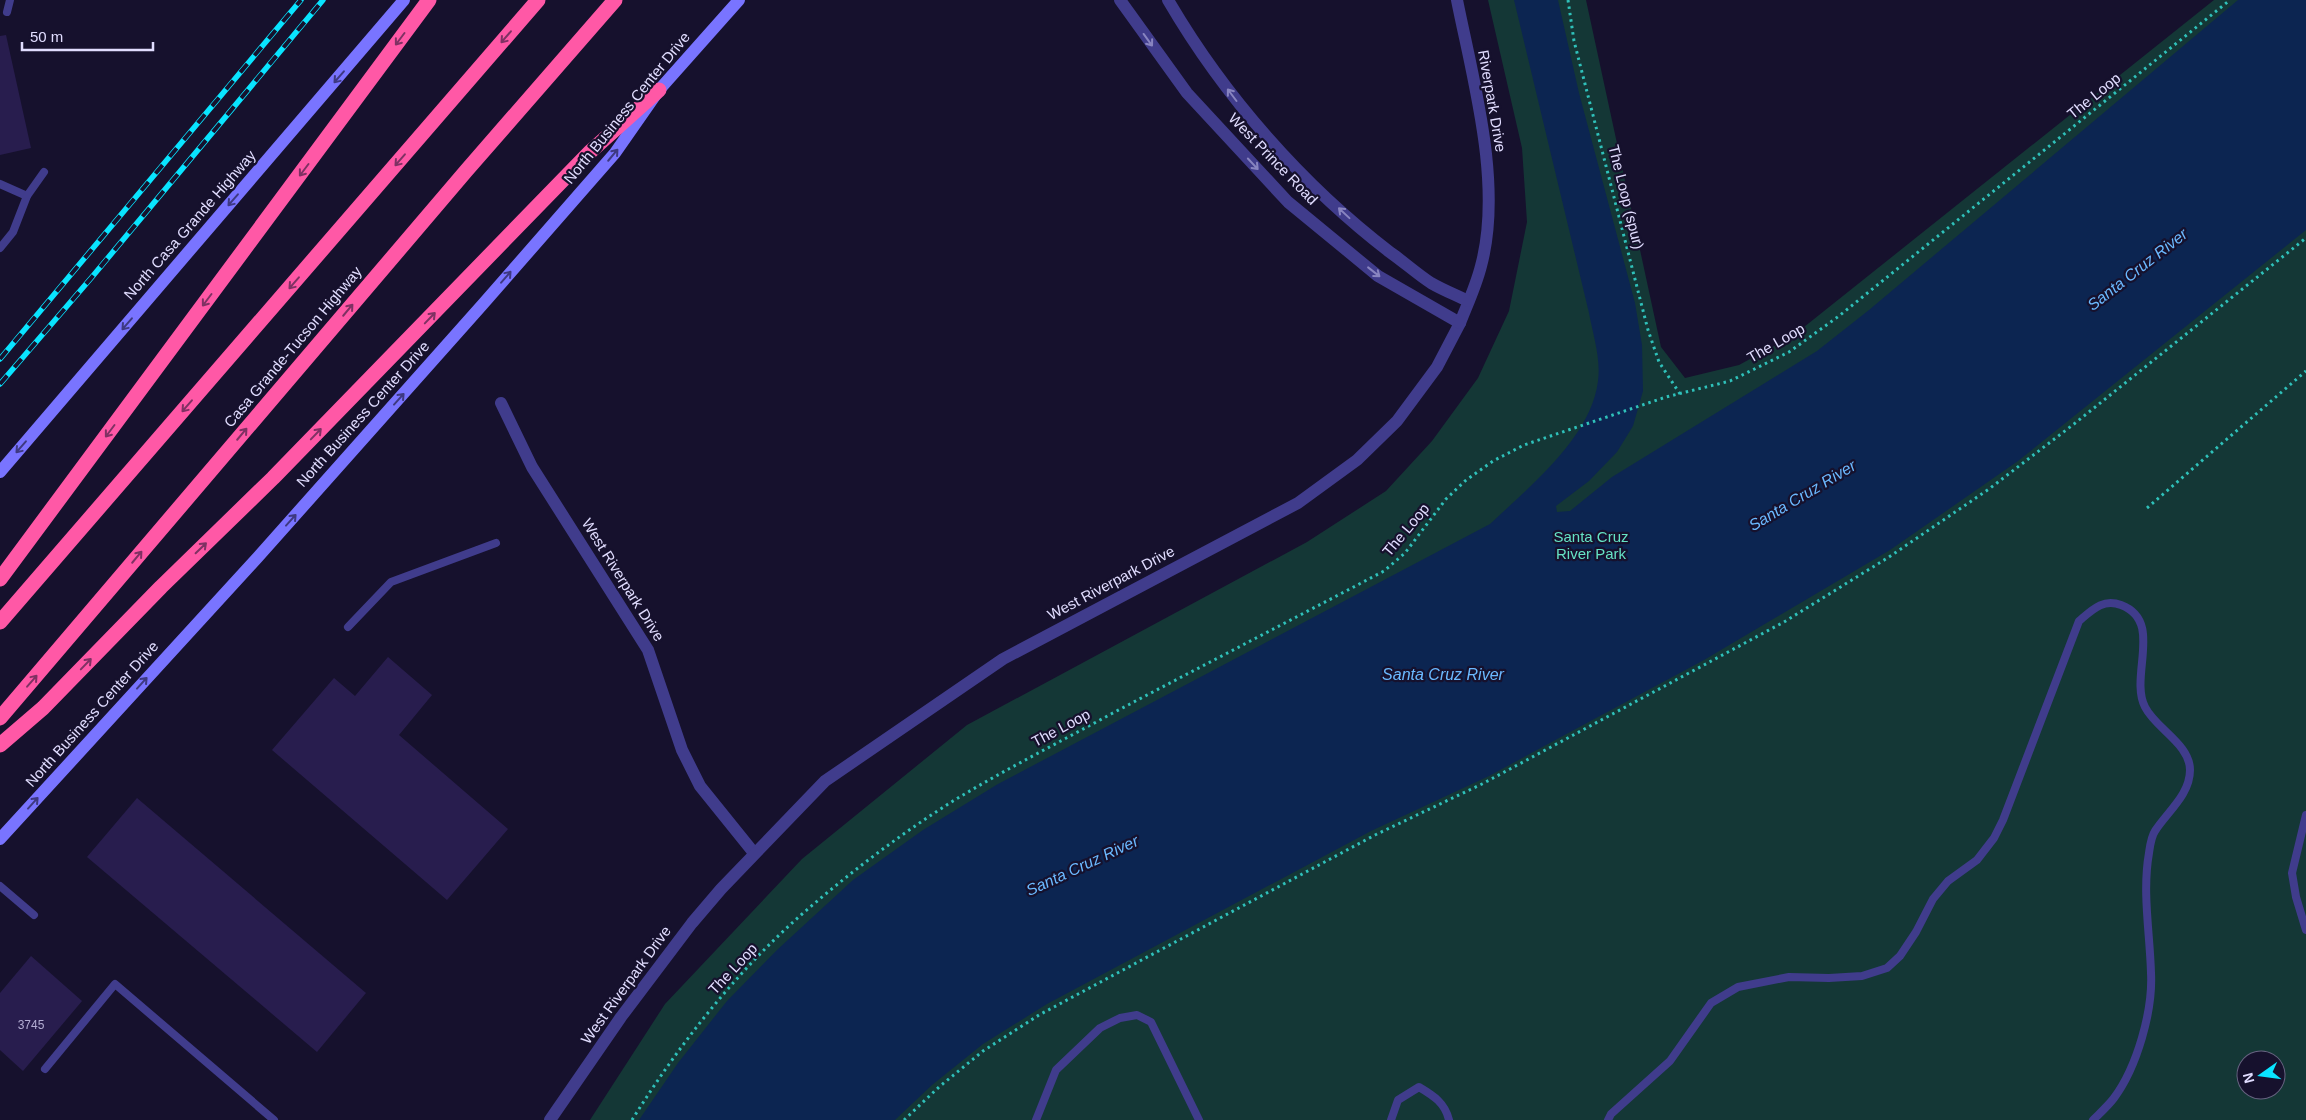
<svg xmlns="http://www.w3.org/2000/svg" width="2306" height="1120" font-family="Arial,sans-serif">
<rect width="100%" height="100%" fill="#16112d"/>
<path fill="#143736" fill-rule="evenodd" d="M1488,0H1586L1661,347L1685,378L1739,365L1794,335L2214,0H2306V1120H590L665,1004L802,859L967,725L1307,542L1386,491L1432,441L1478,378L1509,311L1527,222L1522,148ZM2246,1060H2276V1090H2246Z"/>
<path fill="#0c2551" d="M1514,0H1558L1579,93L1635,303L1642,345L1643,391L1633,426L1617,452L1589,481L1556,506L1557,512L1570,511L1612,477L1817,351L1869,310L2238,0H2306V230L2018,461L1890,550L1704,660L1572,731L1489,776L1371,831L1047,1004L983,1044L932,1085L895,1120H639L678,1063L727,1001L777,950L853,880L923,830L998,784L1490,524C1529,487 1591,438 1598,381C1601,358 1593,335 1589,313Z"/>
<g fill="#281d4e">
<polygon points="6,35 31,148 0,155 0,36"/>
<polygon points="388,657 432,695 399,735 508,829 447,900 272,750 334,678 355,696"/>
<polygon points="137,798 366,993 317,1052 87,857"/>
<polygon points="31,956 82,1001 23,1071 0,1050 0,993"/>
</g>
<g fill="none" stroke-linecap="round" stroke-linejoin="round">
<g stroke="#2fc1ba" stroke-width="3" stroke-dasharray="2.5 4" stroke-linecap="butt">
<polyline points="1568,0 1574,41 1648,330 1659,362 1680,394"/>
<polyline points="2147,508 2306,371"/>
<path d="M632,1120C678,1046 735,973 801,915C848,874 899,835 953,801C1004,770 1058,743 1111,714C1202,666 1293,619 1384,571L1405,553L1446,499L1465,481L1493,461L1524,445L1666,397L1730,381L1789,352L1839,316L2230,0"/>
<polyline points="904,1120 939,1087 983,1051 1039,1015 1375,835 1482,784 1784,622 1889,557 1989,489 2074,424 2306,238"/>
</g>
<g stroke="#403c8c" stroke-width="8">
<polyline points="7,12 10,0"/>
<polyline points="0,184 27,196"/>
<polyline points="0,248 13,232 27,196 44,172"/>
<polyline points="348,627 391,582 496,543"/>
<polyline points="2306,815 2292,873 2296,897 2306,930"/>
<polyline points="0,886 34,915"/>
<polyline points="45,1069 115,984 274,1120"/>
<polyline points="1036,1120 1056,1070 1100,1028 1120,1018 1137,1015 1151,1022 1199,1120"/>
<path d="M1391,1120L1398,1100L1419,1087C1434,1096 1445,1103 1449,1120"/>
<path d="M1608,1120L1611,1114L1670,1061L1711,1003L1738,987L1789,977L1829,978L1862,976L1887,968L1900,956L1916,932L1933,899L1948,881L1977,860L1994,838L2003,820L2079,621C2092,610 2103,598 2121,605C2164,621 2129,676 2145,707C2156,729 2190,744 2190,770C2190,795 2167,812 2155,831C2151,837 2150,846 2149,853C2142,892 2150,934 2151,973C2153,1011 2137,1067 2114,1098C2108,1106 2100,1113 2093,1120"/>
</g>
<g stroke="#403c8c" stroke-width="12">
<polyline points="501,403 532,467 648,650 682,750 700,786 754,853"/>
<polyline points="550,1120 621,1017 692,923 721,889 825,781 1003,659 1298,503 1357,460 1397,421 1437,367 1460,323"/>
</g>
<g stroke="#403c8c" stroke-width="12">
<path d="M1120,0L1187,93L1288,202L1378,276L1460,323C1467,305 1476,286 1481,266C1503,185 1473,80 1457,0"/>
<path d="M1168,0C1224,96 1302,185 1391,253C1404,262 1417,274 1431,283C1443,290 1456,295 1468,301"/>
</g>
<g stroke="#7974ff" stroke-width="12">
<polyline points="0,472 404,0"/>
<polyline points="0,839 258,557 483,304 615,153 659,90 739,0"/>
</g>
<g stroke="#ff58a6" stroke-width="15">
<polyline points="0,579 429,0"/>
<polyline points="0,622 538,0"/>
<polyline points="0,718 466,171 615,0"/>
<polyline points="0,745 43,708 161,587 273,478 591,151 659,90"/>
</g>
<defs>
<g id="rail">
<polyline points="0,359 301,0"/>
<polyline points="0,384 92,277 323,0"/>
</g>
</defs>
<use href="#rail" stroke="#09e4ff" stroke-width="5.5"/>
<use href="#rail" stroke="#16112d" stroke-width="4" stroke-dasharray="11" stroke-linecap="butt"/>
</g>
<defs><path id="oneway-shaft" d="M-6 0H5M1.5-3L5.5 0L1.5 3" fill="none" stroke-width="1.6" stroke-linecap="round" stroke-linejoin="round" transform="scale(1.25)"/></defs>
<g stroke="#7f3163">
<use href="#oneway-shaft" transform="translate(506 37) rotate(131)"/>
<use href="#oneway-shaft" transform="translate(400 39) rotate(127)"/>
<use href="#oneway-shaft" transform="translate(400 160) rotate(131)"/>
<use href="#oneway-shaft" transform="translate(304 170) rotate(127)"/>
<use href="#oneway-shaft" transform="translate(294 283) rotate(131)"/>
<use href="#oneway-shaft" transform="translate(207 300) rotate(127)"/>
<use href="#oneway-shaft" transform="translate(348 310) rotate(-50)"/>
<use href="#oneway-shaft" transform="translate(430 318) rotate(-46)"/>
<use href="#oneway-shaft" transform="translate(187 406) rotate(131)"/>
<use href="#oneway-shaft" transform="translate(110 431) rotate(127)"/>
<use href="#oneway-shaft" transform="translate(242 434) rotate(-50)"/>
<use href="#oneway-shaft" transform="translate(316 434) rotate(-46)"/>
<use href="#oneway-shaft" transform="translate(201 548) rotate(-44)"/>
<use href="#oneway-shaft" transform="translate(137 557) rotate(-50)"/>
<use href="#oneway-shaft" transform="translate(86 664) rotate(-46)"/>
<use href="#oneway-shaft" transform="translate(32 681) rotate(-49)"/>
</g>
<g stroke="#8884c0">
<use href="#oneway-shaft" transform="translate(1148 40) rotate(54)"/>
<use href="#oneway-shaft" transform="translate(1232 95) rotate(-127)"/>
<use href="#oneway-shaft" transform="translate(1253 164) rotate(47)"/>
<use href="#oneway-shaft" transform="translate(1344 213) rotate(-137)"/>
<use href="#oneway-shaft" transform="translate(1374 272) rotate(38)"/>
</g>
<g stroke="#3e3981">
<use href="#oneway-shaft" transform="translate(339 77) rotate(131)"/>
<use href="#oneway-shaft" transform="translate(613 155) rotate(-50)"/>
<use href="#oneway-shaft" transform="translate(233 200) rotate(131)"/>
<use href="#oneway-shaft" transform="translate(506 277) rotate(-49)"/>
<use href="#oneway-shaft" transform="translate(127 324) rotate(131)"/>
<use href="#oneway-shaft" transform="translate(399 399) rotate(-48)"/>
<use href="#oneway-shaft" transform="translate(21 447) rotate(131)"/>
<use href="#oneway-shaft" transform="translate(291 520) rotate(-48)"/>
<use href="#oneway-shaft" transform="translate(142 683) rotate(-48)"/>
<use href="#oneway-shaft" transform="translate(33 803) rotate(-48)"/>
</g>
<g text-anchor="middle" stroke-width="4.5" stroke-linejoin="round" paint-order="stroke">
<g font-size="12" fill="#b3add3">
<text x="31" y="1029">3745</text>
</g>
<g font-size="15" fill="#e1ddff" stroke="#16112d">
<text transform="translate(2094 96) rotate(-39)" y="5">The Loop</text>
<text transform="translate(1492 101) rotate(80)" y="5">Riverpark Drive</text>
<text transform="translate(627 108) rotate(-51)" y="5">North Business Center Drive</text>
<text transform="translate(1273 159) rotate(46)" y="5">West Prince Road</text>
<text transform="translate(1626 197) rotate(76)" y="5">The Loop (spur)</text>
<text transform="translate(190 225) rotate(-49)" y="5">North Casa Grande Highway</text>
<text transform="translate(1776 343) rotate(-30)" y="5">The Loop</text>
<text transform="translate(293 347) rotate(-50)" y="5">Casa Grande-Tucson Highway</text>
<text transform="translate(363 414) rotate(-48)" y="5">North Business Center Drive</text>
<text transform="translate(1406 530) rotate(-50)" y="5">The Loop</text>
<text transform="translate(623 580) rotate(58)" y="5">West Riverpark Drive</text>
<text transform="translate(1111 583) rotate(-28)" y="5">West Riverpark Drive</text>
<text transform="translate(92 714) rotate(-48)" y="5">North Business Center Drive</text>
<text transform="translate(1061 728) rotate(-28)" y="5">The Loop</text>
<text transform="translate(733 969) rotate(-47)" y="5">The Loop</text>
<text transform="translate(626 985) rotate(-54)" y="5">West Riverpark Drive</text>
</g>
<g font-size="15" fill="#65e3c5" stroke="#16112d">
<text x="1591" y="542">Santa Cruz<tspan x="1591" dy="17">River Park</tspan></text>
</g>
<g font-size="16" font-style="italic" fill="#6bb9ff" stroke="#16112d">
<text transform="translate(2137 269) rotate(-38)" y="6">Santa Cruz River</text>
<text transform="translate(1802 495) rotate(-31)" y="6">Santa Cruz River</text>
<text x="1443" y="680">Santa Cruz River</text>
<text transform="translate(1082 865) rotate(-25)" y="6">Santa Cruz River</text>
</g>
</g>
<g transform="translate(2261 1075) rotate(256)"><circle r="24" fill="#16112d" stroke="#676381"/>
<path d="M0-4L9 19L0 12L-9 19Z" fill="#09e4ff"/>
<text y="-8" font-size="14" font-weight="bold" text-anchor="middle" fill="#e1ddff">N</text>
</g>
<path d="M22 42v8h131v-8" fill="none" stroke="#e1ddff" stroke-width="2.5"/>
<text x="30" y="42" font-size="15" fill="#e1ddff" stroke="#16112d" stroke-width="4" paint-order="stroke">50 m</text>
</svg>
